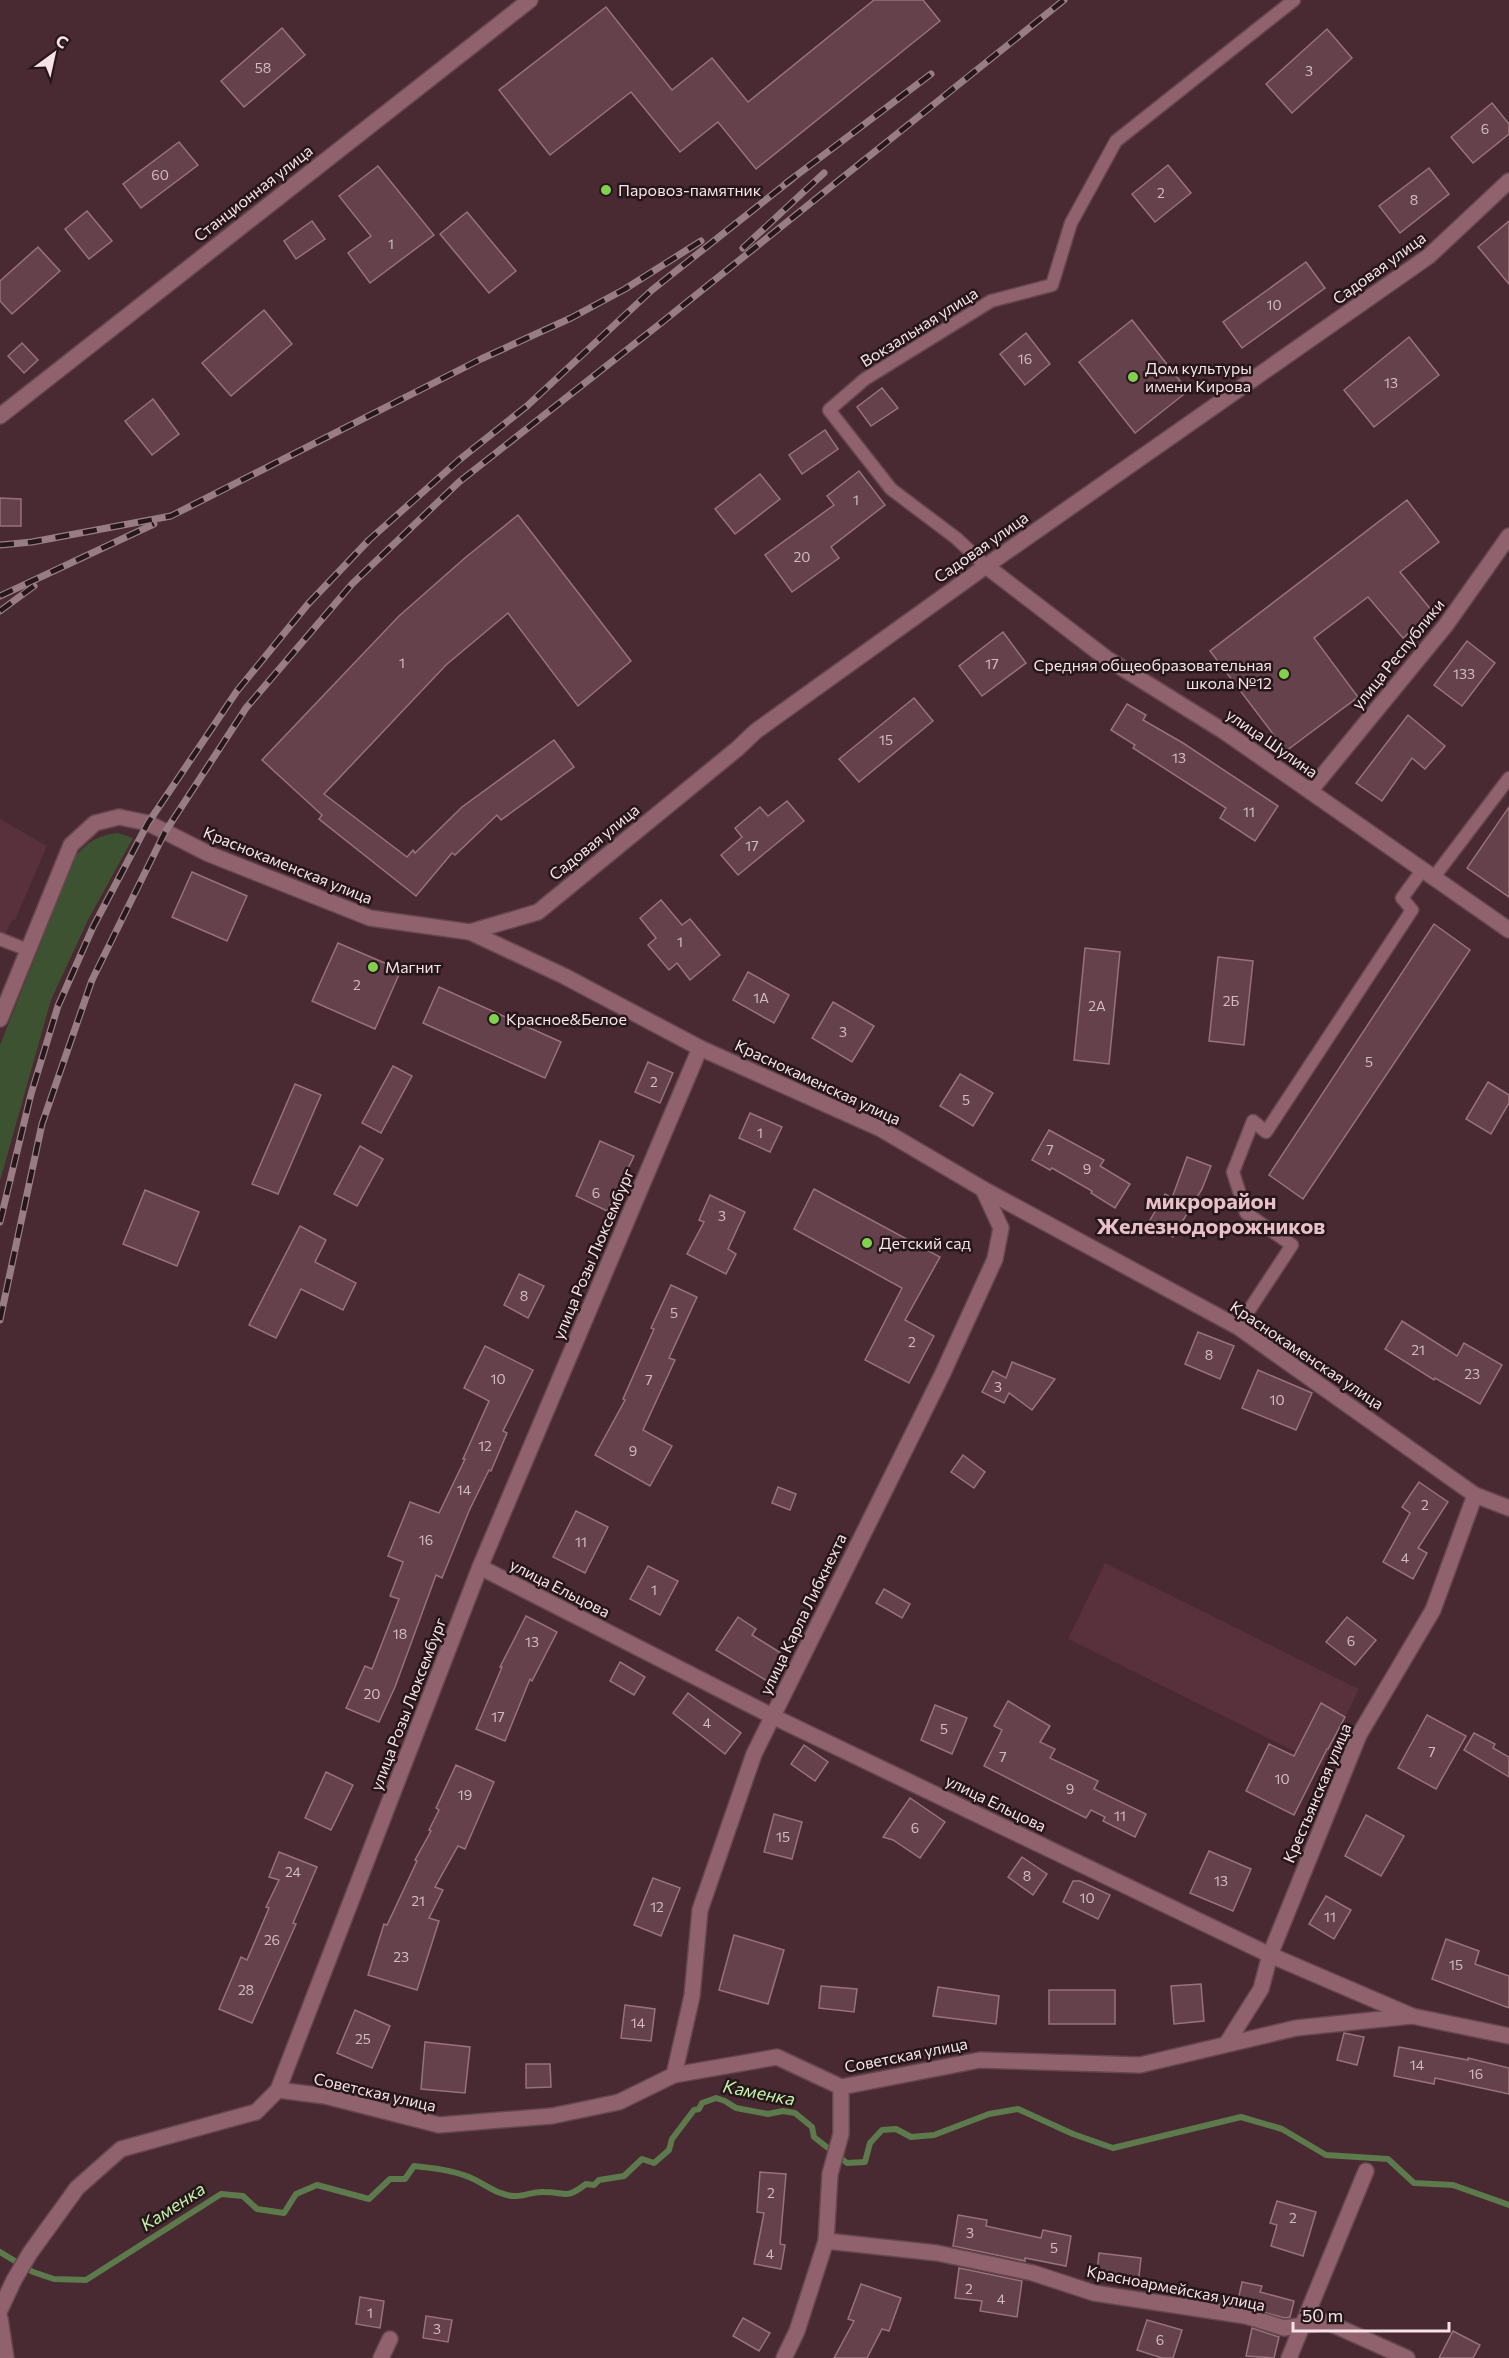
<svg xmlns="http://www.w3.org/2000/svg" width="1509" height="2358" font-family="Commissioner,sans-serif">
<rect width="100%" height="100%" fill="#492932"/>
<g fill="#58313c">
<polygon points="0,819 47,846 15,920 12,920 0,945"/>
<polygon points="1105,1563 1359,1689 1322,1765 1068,1639"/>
</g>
<path fill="#3d5231" d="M118,833L133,838L88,920L51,1000L0,1181V1045L75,857C87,842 98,835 118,833Z"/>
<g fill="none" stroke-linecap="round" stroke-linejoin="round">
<path stroke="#5c7a4b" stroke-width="6" d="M0,2252L33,2272L54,2279L86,2280L221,2194L243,2196L257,2209L284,2213L296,2194L317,2185L369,2199L390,2179H405L414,2166C433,2168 451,2170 469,2177C484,2183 500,2197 516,2196C526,2196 534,2191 544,2192C567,2192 565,2200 586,2184L594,2185L599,2180L624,2176L642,2159L654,2163L669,2150L672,2139L694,2110L699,2109L702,2103L716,2098L725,2101L736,2108L768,2114L783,2111L795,2113L812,2127L814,2137L847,2163L865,2162L870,2143L882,2130L896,2129L911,2137L934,2135L989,2114L1018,2109L1073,2134L1113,2148L1241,2117L1282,2129L1326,2155L1388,2159L1414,2183L1453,2185L1509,2205"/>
</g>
<g fill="#65424b" stroke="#98727b" stroke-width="1.5">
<polygon points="874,0 923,0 940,21 756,169 718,122 680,152 631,92 550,155 499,90 606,7 672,90 712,58 748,102"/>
<polygon points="282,28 305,55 244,107 221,81"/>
<polygon points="1327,29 1352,58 1292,113 1266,84"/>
<polygon points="1492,103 1509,124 1509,134 1473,163 1451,137"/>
<polygon points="179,142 198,165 141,208 123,184"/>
<polygon points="1168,165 1191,193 1155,222 1132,194"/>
<polygon points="378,166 434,235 370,283 348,253 371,236 339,196"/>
<polygon points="1429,168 1449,194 1400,233 1379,206"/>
<polygon points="87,211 112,241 89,259 65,229"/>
<polygon points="467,212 516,271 489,293 440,234"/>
<polygon points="312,221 325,239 296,259 284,241"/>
<polygon points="1509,221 1509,284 1478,247"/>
<polygon points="38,247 60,271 12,314 0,301 0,281"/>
<polygon points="1306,262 1325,288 1242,348 1223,322"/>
<polygon points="264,310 292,344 231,396 202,363"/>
<polygon points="1132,320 1188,391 1135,433 1079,362"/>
<polygon points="1026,333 1050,364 1025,385 1000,354"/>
<polygon points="1409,337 1439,375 1374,427 1344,390"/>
<polygon points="22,343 38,360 24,373 8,356"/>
<polygon points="882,388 898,408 871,426 857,407"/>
<polygon points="153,399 179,434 152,455 125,421"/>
<polygon points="825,430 838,449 802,474 789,455"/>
<polygon points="859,471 885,505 831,547 839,558 792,592 765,555 834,505 827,496"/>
<polygon points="760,474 780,499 735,534 715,509"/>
<polygon points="0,498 21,499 21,526 0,526"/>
<polygon points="1407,500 1439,542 1400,572 1433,612 1403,638 1368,597 1314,638 1358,697 1286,751 1210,651"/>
<polygon points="518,515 631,661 578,706 508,613 446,665 324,794 407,857 413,850 415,853 462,807 554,740 574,767 501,820 497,815 455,855 452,853 416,896 319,819 322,815 262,760 399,616 466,557"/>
<polygon points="1003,632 1026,663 982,696 959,666"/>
<polygon points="1467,641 1495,663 1462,706 1434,685"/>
<polygon points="914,698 933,721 859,782 839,759"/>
<polygon points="1127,704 1146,715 1143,720 1183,743 1278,806 1255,841 1220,818 1226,808 1133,748 1135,745 1111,730"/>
<polygon points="1408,715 1445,746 1425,769 1412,758 1382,801 1356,783"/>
<polygon points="787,801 804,821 738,875 721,855 742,837 735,828 760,807 768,816"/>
<polygon points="1509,807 1509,897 1467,868"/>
<polygon points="192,872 247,896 227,941 172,917"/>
<polygon points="661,900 682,925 690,919 720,955 690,980 677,963 669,970 648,945 656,938 640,918"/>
<polygon points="1434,924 1470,950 1303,1199 1269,1175"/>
<polygon points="338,943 401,970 375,1029 312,1001"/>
<polygon points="1085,948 1120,952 1109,1064 1074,1060"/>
<polygon points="1218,957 1253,961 1244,1045 1209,1041"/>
<polygon points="748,972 789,995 774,1023 733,1000"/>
<polygon points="439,987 561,1042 545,1078 423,1023"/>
<polygon points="833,1002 874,1026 852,1062 812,1038"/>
<polygon points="648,1062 673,1073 660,1103 635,1092"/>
<polygon points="393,1066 412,1076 381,1133 362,1123"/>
<polygon points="960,1074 993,1093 973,1126 940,1106"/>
<polygon points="1488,1082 1509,1095 1509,1103 1491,1134 1466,1119"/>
<polygon points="295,1084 321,1095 278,1194 252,1184"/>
<polygon points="750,1113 782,1127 770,1152 739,1138"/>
<polygon points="1049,1130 1104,1160 1100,1166 1130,1184 1115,1208 1091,1193 1092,1191 1052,1168 1050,1170 1032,1160"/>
<polygon points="600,1141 634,1156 607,1211 576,1196"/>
<polygon points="360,1146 383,1159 357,1206 334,1194"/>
<polygon points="1187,1157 1211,1166 1202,1189 1173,1237 1149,1222 1165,1194 1172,1198"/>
<polygon points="814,1189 940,1257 905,1320 934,1336 909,1383 865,1360 902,1288 794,1229"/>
<polygon points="145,1190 199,1212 177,1266 123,1244"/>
<polygon points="710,1195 745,1212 728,1249 736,1254 726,1274 687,1254 704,1222 699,1220"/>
<polygon points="300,1226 326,1240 315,1262 356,1283 343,1310 301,1289 276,1338 249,1325"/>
<polygon points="519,1274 544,1286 528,1318 504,1305"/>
<polygon points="671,1285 697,1297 669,1358 675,1360 643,1430 672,1446 650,1486 595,1455 625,1400 623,1399 654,1329 651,1328"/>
<polygon points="1402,1321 1457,1356 1464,1343 1502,1365 1480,1404 1435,1378 1434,1380 1385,1349"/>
<polygon points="1198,1332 1234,1346 1220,1379 1185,1364"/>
<polygon points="485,1346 533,1370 503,1431 507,1433 491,1471 489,1470 469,1511 442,1578 436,1575 395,1687 379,1722 346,1708 365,1666 372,1669 399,1599 390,1596 403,1562 388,1556 410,1502 439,1513 465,1459 463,1459 489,1401 464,1388"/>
<polygon points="1012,1362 1055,1379 1032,1410 1009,1393 1004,1403 982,1392 993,1371 1006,1378"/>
<polygon points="1258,1370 1312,1393 1296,1430 1242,1408"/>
<polygon points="963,1455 985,1472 974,1488 951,1472"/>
<polygon points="1419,1482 1448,1502 1418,1548 1427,1553 1413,1579 1383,1562 1410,1513 1402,1507"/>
<polygon points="778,1487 796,1494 790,1510 772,1503"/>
<polygon points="576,1511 608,1527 585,1573 553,1557"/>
<polygon points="648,1566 678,1581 660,1615 630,1599"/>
<polygon points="884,1589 910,1604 902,1618 876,1603"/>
<polygon points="526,1616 557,1632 532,1681 530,1679 505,1741 476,1729 502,1667 500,1667"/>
<polygon points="738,1617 756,1629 752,1635 784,1655 767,1681 716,1650"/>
<polygon points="1347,1617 1376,1640 1355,1665 1326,1642"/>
<polygon points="620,1662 645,1677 634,1695 610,1681"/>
<polygon points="688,1693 741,1733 725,1754 673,1713"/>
<polygon points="1008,1701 1050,1726 1040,1742 1055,1749 1050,1758 1098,1781 1094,1789 1146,1814 1135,1837 1103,1821 1105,1817 1091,1810 1086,1818 984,1766 1002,1730 994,1726"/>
<polygon points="1321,1703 1345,1717 1328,1749 1327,1749 1294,1815 1246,1791 1269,1744 1294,1756"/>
<polygon points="935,1705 967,1718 952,1754 921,1740"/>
<polygon points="1427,1715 1466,1736 1436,1789 1398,1768"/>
<polygon points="1474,1733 1495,1744 1493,1748 1509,1757 1509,1777 1464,1750"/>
<polygon points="804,1745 828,1762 815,1781 791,1764"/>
<polygon points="456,1765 494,1782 465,1849 458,1846 435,1887 443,1890 429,1918 439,1921 417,1990 368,1975 384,1924 387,1925 417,1861 415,1860 431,1831 429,1830 439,1810 436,1808"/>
<polygon points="326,1772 353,1785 331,1830 305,1818"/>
<polygon points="910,1798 945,1822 920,1858 893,1840 883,1837"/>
<polygon points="774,1814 802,1822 792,1859 764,1852"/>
<polygon points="1366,1815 1404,1836 1381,1876 1345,1856"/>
<polygon points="1209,1851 1251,1869 1233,1911 1190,1893"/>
<polygon points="279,1852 317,1867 293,1923 296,1924 252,2023 219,2009 241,1957 247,1960 269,1908 266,1907 279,1880 269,1877"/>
<polygon points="1022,1857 1047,1874 1033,1895 1008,1877"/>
<polygon points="653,1878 680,1888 661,1936 634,1925"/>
<polygon points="1073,1881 1080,1881 1110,1895 1098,1919 1063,1902"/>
<polygon points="1326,1896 1351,1910 1334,1939 1309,1924"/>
<polygon points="734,1935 784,1950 768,2004 719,1990"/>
<polygon points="1446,1939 1479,1951 1475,1964 1509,1976 1509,2008 1432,1979"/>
<polygon points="1201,1984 1204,2021 1174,2024 1171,1986"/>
<polygon points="821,1986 857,1989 854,2012 819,2008"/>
<polygon points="938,1987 999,1996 996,2024 933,2016"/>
<rect x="1049" y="1990" width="66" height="34"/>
<polygon points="625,2005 655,2009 651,2041 621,2038"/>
<polygon points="355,2010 390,2026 372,2068 337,2053"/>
<polygon points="1344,2033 1364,2037 1357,2065 1337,2060"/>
<polygon points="425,2042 470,2047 465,2093 421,2089"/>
<polygon points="1399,2047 1468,2060 1468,2058 1509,2068 1509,2094 1435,2078 1434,2084 1394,2076"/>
<polygon points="526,2064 550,2064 551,2087 526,2088"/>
<polygon points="760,2172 786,2174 780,2244 785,2245 781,2269 754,2264 764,2213 757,2212"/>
<polygon points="1277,2201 1316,2212 1303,2256 1271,2246 1277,2225 1270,2223"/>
<polygon points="958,2215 987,2220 986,2226 1041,2238 1043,2230 1071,2236 1066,2266 1025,2258 1025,2261 953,2246"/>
<polygon points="1099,2253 1141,2258 1138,2285 1096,2280"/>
<polygon points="959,2268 1022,2281 1017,2317 980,2311 982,2301 955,2298"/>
<polygon points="1242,2282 1262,2286 1260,2292 1294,2301 1290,2317 1285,2318 1237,2305"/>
<polygon points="861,2284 901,2298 889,2331 882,2329 867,2358 834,2358 854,2321 848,2319"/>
<polygon points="360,2297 384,2301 380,2328 356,2324"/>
<polygon points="426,2316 452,2320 448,2342 423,2338"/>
<polygon points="743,2318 770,2333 759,2351 733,2336"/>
<polygon points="1147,2320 1182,2330 1173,2358 1162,2358 1137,2350"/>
<polygon points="1252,2328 1279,2337 1274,2358 1246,2356"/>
<polygon points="1453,2331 1480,2345 1473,2358 1439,2358"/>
</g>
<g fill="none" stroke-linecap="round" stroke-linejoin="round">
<defs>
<g id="service">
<polyline points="986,566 956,538 891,489 829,410 865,379 991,301 1052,285 1071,223 1116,141 1294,0"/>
<polyline points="1434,877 1509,778"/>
<polyline points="0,939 28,950"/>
<polyline points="1238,1327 1292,1245 1246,1213 1233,1172 1253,1121 1266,1132 1412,910 1402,898 1423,869"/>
</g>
<g id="minor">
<polyline points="0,416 530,0"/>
<polyline points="986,566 1106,658 1225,732 1509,930"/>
<polyline points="1310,791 1446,625 1509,536"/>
<polyline points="470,932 564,976 700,1048 881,1129 983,1189 1238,1327 1475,1495 1509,1508"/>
<polyline points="480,1567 772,1716 1270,1955 1412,2016 1509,2036"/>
<polyline points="1227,2043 1261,1989 1270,1955 1359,1735 1433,1610 1475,1495"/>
<polyline points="674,2075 692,1996 700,1910 754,1754 942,1375 995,1259 1001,1228 983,1189"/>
<polyline points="278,2090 325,2096 439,2125 552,2116 619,2102 674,2075 777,2057 841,2087 980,2060 1140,2065 1296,2028 1412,2016"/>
<polyline points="826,2241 937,2253 1033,2273 1094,2293 1246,2316 1284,2328 1327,2322 1407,2358"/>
<polyline points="0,2310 14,2280 30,2253 77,2188 121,2149 256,2112 278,2090 480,1567 700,1048"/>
<polyline points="0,2318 6,2358"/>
<polyline points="381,2358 390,2339"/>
<polyline points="784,2358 797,2331 826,2241 830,2174 841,2134 841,2087"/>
<polyline points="1289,2358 1366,2171"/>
</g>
<polyline id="tertiary" points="0,1019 71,845 95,823 119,817 148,823 209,854 370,918 470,932 538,912 737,749 756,731 986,566 1429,256 1509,181"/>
</defs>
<use href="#service" stroke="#65474f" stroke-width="15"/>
<use href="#minor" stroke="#65474f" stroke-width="18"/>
<use href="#tertiary" stroke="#65474f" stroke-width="18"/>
<use href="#service" stroke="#90626e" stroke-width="12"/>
<use href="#minor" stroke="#90626e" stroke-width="15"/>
<use href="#tertiary" stroke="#90626e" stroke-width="15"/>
<defs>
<g id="rail">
<polyline points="785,184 931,74"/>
<polyline points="743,248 824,173"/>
<polyline points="0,545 32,542 171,516 481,359 571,318 625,289 701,241"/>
<polyline points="0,596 154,524"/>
<polyline points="0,611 34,586"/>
<polyline points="0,1222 31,1094 58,1006 93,927 148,823 237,691 308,604 369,540 459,460 527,406 652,290 792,179"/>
<polyline points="0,1320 42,1124 92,980 165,832 246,708 352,584 459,482 661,323 1064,0"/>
</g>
</defs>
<use href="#rail" stroke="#987d84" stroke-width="7"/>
<use href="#rail" stroke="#26171b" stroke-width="4.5" stroke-dasharray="14" stroke-linecap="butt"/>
</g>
<g fill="#82d04f" stroke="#26171b" stroke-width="2">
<circle cx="606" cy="190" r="6"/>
<circle cx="1133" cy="377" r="6"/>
<circle cx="1284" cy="674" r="6"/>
<circle cx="373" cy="967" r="6"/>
<circle cx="494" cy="1019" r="6"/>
<circle cx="867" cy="1243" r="6"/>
</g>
<g text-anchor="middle" stroke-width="5" stroke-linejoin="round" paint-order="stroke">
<g font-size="14" fill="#d3bac0">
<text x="263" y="73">58</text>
<text x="1309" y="76">3</text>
<text x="1485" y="134">6</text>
<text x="160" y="180">60</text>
<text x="1161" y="198">2</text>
<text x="1414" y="205">8</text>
<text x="391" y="249">1</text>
<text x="1274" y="310">10</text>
<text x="1025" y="364">16</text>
<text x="1391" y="388">13</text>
<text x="856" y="505">1</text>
<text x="802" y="562">20</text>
<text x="402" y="668">1</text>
<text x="992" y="669">17</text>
<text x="1464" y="679">133</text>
<text x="886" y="745">15</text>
<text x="1179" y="763">13</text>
<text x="1249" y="817">11</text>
<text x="752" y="851">17</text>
<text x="680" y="947">1</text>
<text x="357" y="990">2</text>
<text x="761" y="1003">1А</text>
<text x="1231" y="1006">2Б</text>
<text x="1097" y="1011">2А</text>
<text x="843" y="1037">3</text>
<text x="1369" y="1067">5</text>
<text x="654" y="1087">2</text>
<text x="966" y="1105">5</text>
<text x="760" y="1138">1</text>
<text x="1050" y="1155">7</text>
<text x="1087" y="1174">9</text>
<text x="596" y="1198">6</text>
<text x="722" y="1221">3</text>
<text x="524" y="1301">8</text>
<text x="674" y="1318">5</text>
<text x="912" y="1347">2</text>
<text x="1418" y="1355">21</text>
<text x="1209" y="1360">8</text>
<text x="1472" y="1379">23</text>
<text x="498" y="1384">10</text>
<text x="649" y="1385">7</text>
<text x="998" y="1392">3</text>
<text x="1277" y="1405">10</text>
<text x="485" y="1451">12</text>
<text x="633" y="1456">9</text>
<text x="464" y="1495">14</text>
<text x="1425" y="1510">2</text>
<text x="426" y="1545">16</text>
<text x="581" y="1547">11</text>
<text x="1405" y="1563">4</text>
<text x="654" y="1595">1</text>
<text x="400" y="1639">18</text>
<text x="1351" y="1646">6</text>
<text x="532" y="1647">13</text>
<text x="372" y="1699">20</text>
<text x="498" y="1722">17</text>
<text x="707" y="1728">4</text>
<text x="944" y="1734">5</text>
<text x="1432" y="1757">7</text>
<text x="1003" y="1762">7</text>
<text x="1282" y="1784">10</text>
<text x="1070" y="1794">9</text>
<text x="465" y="1800">19</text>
<text x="1120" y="1821">11</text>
<text x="915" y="1833">6</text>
<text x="783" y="1842">15</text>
<text x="293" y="1877">24</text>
<text x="1027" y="1881">8</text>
<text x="1221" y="1886">13</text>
<text x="1087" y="1903">10</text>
<text x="418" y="1906">21</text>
<text x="657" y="1912">12</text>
<text x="1330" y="1922">11</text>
<text x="272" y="1945">26</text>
<text x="401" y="1962">23</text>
<text x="1456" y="1970">15</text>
<text x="246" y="1995">28</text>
<text x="638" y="2028">14</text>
<text x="363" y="2044">25</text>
<text x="1417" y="2070">14</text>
<text x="1476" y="2079">16</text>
<text x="771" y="2198">2</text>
<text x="1293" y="2223">2</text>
<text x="970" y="2238">3</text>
<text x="1054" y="2253">5</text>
<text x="770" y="2259">4</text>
<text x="969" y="2294">2</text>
<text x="1001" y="2304">4</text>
<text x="370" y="2318">1</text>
<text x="437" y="2334">3</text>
<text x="1160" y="2345">6</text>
</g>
<g font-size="16" fill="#f8e2e7" stroke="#26171b" text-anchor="start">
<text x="618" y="196">Паровоз-памятник</text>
<text x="1145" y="374">Дом культуры<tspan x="1145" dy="18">имени Кирова</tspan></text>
<text x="1272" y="671" text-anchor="end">Средняя общеобразовательная<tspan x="1272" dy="18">школа №12</tspan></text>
<text x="385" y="973">Магнит</text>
<text x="506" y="1025">Красное&amp;Белое</text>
<text x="879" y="1249">Детский сад</text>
</g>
<g font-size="16" fill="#f8e2e7" stroke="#26171b">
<text transform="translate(253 193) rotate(-38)" y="6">Станционная улица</text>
<text transform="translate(1379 268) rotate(-36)" y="6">Садовая улица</text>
<text transform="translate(919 327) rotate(-32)" y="6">Вокзальная улица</text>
<text transform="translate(981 547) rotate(-35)" y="6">Садовая улица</text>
<text transform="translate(1398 654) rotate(-51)" y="6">улица Республики</text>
<text transform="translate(1272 743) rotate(35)" y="6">улица Шулина</text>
<text transform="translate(594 842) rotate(-39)" y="6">Садовая улица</text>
<text transform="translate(288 865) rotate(22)" y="6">Краснокаменская улица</text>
<text transform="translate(818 1082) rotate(25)" y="6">Краснокаменская улица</text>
<text transform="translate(593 1254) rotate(-67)" y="6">улица Розы Люксембург</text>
<text transform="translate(1307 1355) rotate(34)" y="6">Краснокаменская улица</text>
<text transform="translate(560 1588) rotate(27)" y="6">улица Ельцова</text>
<text transform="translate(803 1614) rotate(-64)" y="6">улица Карла Либкнехта</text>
<text transform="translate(408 1704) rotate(-69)" y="6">улица Розы Люксембург</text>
<text transform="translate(1317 1793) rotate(-67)" y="6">Крестьянская улица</text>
<text transform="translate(996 1803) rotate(26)" y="6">улица Ельцова</text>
<text transform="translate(906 2055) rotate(-11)" y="6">Советская улица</text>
<text transform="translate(375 2092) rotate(13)" y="6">Советская улица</text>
<text transform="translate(1176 2288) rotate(11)" y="6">Красноармейская улица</text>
</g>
<g font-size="18" font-style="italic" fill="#c3f2a9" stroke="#26171b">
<text transform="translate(759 2093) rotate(11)" y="6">Каменка</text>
<text transform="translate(173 2207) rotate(-33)" y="6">Каменка</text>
</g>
<g font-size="22" font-weight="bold" fill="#e9bfc9" stroke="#26171b">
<text x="1211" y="1209">микрорайон<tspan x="1211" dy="25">Железнодорожников</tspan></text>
</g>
</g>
<g transform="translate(54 54) rotate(33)" stroke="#26171b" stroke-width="4.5" paint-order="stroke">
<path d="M0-4.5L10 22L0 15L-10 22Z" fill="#f8e2e7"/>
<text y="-9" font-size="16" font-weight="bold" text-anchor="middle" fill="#f8e2e7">С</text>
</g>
<path d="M1293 2322v9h156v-9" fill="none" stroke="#f8e2e7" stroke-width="3"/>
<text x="1302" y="2322" font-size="18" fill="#f8e2e7" stroke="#26171b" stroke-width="4.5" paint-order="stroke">50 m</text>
</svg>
